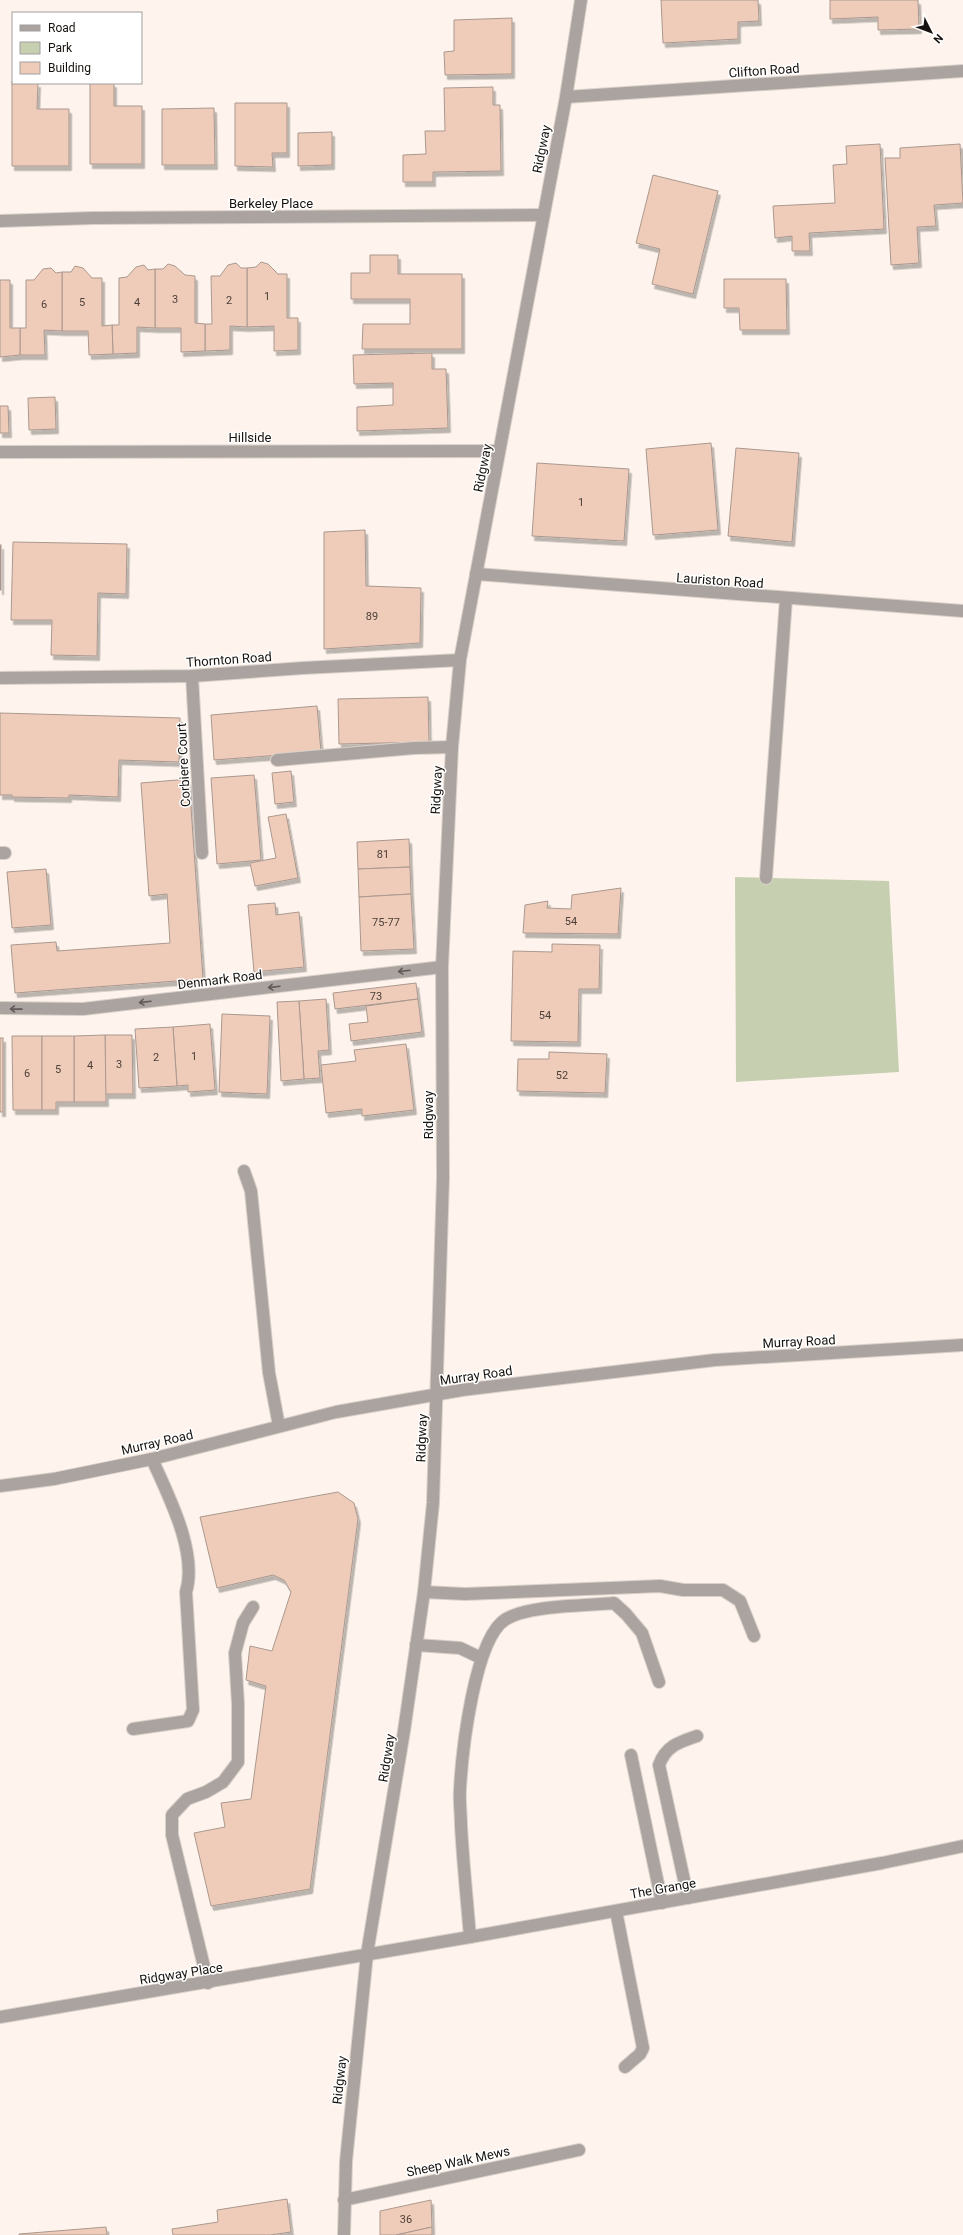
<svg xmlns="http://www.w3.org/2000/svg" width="963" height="2235" font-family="Roboto,sans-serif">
<defs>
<filter id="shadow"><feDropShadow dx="2.5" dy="4.5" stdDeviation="0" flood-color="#0004"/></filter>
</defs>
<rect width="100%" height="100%" fill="#fef4ed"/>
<polygon fill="#c7cfb1" points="735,877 889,881 899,1072 736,1082"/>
<g fill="#efccb9" stroke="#aa988f" filter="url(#shadow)">
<polygon points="661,0 758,0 759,21 738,22 738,39 663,43"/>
<polygon points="830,0 918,0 919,29 878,30 878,17 830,19"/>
<polygon points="512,18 512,74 445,75 444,52 454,51 454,20"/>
<polygon points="12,81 13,83 38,83 37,109 69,109 69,166 12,166"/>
<polygon points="90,83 114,83 114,106 142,106 142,164 90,164"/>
<polygon points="493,87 493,105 500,105 501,171 433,172 433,182 403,182 403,155 426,154 425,131 445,131 444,88"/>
<polygon points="235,103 287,103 287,153 272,153 273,167 235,166"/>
<polygon points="214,108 215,165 162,165 162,109"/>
<polygon points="332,132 332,165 298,166 298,133"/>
<polygon points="880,144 884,229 809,233 810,251 792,251 792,236 775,238 773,206 835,203 833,165 847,164 846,146"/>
<polygon points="960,144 963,203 934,205 936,226 917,227 919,263 891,265 885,158 900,158 900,148"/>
<polygon points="653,175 718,191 693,294 652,284 660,249 636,243"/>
<polygon points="370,255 398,255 398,274 462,274 462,349 362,349 363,324 410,324 410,299 351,299 351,273 370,273"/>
<polygon points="261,262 268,264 278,274 287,274 287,318 298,318 298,350 274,351 274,326 247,327 247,268 256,267"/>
<polygon points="236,263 241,268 247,268 247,327 230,326 230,350 205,351 205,324 212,324 211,276 220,276 228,265"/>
<polygon points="168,264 175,266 185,275 195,276 195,323 205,324 205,351 181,352 181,328 155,328 155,269 163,269"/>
<polygon points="144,265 148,270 155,269 155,328 137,327 137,353 113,354 112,325 119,325 119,278 127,277 136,267"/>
<polygon points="75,266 83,268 92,278 102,278 102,326 112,325 113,354 89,355 88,331 62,331 62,272 71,272"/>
<polygon points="51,268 56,273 62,272 62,331 44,330 45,355 20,355 20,328 26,328 26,280 34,280 43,269"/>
<polygon points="724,279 786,279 787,330 740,330 739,308 724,308"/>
<polygon points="0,280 10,280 10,328 20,328 20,355 0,357"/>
<polygon points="432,353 432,369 446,369 448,428 357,431 357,407 393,405 393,383 354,384 353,355"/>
<polygon points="55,397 56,429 29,430 28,398"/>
<polygon points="0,406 8,406 9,433 0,433"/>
<polygon points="711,443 718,530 653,535 646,449"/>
<polygon points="736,448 799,453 792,542 728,536"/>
<polygon points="537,463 629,469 624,541 532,536"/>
<polygon points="365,530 366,586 421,588 420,643 324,649 324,532"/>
<polygon points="13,542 127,544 126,594 98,593 97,656 51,655 52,620 11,620"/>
<rect x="0" y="545" width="1" height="45"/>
<polygon points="428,697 429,742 339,744 338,699"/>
<polygon points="317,706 321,752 214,760 211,715"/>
<polygon points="0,713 180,718 179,762 119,760 118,797 69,795 69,798 12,797 12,795 0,795"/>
<polygon points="291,771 294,802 275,804 272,773"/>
<polygon points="254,775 261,860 217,864 211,778"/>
<polygon points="189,779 203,979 15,993 11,945 56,942 57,951 170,943 167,894 149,896 141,783"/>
<polygon points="286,814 298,878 255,886 250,863 276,858 268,817"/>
<polygon points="409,839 410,867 358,869 357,842"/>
<polygon points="410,867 411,894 359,897 358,869"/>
<polygon points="46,869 51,925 12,928 7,872"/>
<polygon points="621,888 618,934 523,933 525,905 548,901 547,908 571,909 572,895"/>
<polygon points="411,894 414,949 361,951 359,897"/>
<polygon points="275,903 276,915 299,912 304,967 254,972 248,905"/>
<polygon points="552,944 600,945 599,989 579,989 578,1042 511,1041 513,951 552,952"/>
<polygon points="416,983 418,999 335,1009 333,993"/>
<polygon points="326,999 329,1050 318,1051 320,1078 304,1079 299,1001"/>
<polygon points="418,999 422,1032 351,1041 349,1024 368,1022 366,1006"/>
<polygon points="299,1001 304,1079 281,1081 277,1002"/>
<polygon points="222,1014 270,1016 267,1094 219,1092"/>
<polygon points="210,1024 215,1090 188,1092 188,1085 177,1086 173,1027"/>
<polygon points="173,1027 177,1086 139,1088 135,1029"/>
<polygon points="105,1035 132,1035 133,1094 105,1094"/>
<polygon points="105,1035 106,1102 74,1102 74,1036"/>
<polygon points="12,1036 42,1036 42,1110 13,1110"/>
<polygon points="42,1036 74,1036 74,1102 56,1102 56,1110 42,1110"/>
<rect x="0" y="1038" width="3" height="74"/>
<polygon points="406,1044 414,1110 362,1116 362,1109 326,1113 321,1065 356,1061 354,1050"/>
<polygon points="549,1052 607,1054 605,1093 517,1091 518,1059 549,1059"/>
<polygon points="338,1492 354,1503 358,1519 310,1889 211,1906 194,1833 225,1827 221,1803 251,1799 266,1686 246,1680 250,1646 272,1651 291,1592 284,1580 273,1575 217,1588 200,1517"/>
<polygon points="287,2199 291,2232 270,2235 173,2235 172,2229 218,2222 217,2210"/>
<polygon points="431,2200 432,2227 396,2235 380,2235 380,2211"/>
<polygon points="106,2227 107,2235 19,2235 19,2234"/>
<polygon points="432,2227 432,2235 396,2235"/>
</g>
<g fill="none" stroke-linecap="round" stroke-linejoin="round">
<defs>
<g id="minor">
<polyline points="566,97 963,71"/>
<polyline points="0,221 93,218 542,215"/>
<polyline points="0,452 499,451"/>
<polyline points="476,574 963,611"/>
<polyline points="192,676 202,853"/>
<polyline points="0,678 192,676 303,668 460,660"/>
<polyline points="277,760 414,748 452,747"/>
<polyline points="0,853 5,853"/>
<polyline points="766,878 786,599"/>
<polyline points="0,1008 83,1009 442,967"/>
<polyline points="244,1171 251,1191 269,1373 279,1426"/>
<polyline points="0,1486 54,1479 152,1459 336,1412 462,1390 715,1360 963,1345"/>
<polyline points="424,1592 465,1594 660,1586 683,1590 723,1590 740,1601 754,1636"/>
<polyline points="416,1645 460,1648 481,1658"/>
<path d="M133,1729L188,1721L193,1710L186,1592C198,1552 168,1495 152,1459"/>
<polyline points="631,1755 662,1903"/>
<path d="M688,1898L659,1765C666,1746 679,1742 697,1736"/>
<polyline points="616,1911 643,2048 640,2054 625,2067"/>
<path d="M470,1937C467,1900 463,1863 461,1825C461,1813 459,1801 460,1789C462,1753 474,1638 506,1619C530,1605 585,1606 614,1603L626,1614L642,1633L659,1682"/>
<polyline points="208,1983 172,1835 172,1815 187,1799 206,1792 223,1782 238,1762 238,1704 235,1653 243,1623 253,1607"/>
<polyline points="0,2017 470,1937 882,1863 963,1846"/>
<polyline points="344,2200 579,2150"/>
<polyline points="344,2235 346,2161 367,1954 404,1731 424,1592 433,1503 443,1178 442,967 452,747 460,660 566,97 581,0"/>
</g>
</defs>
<use href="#minor" stroke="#d9d0c9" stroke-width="14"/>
<use href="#minor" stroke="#aba3a0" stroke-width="12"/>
</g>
<defs><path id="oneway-shaft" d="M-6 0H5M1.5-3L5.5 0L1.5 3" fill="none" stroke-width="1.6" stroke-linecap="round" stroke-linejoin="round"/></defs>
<g stroke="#615a57">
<use href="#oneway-shaft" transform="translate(404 971) rotate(173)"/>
<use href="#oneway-shaft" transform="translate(274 987) rotate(173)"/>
<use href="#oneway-shaft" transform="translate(145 1002) rotate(173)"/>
<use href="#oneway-shaft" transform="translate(16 1009) rotate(-179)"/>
</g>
<g text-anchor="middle" stroke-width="3" stroke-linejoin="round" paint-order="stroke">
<g font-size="11" fill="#4d4039">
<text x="267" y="300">1</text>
<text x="175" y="303">3</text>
<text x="229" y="304">2</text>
<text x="82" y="306">5</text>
<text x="137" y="306">4</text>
<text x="44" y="308">6</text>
<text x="581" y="506">1</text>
<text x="372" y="620">89</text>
<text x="383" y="858">81</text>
<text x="571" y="925">54</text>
<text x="386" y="926">75-77</text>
<text x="376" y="1000">73</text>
<text x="545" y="1019">54</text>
<text x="194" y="1060">1</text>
<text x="156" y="1061">2</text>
<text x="119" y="1068">3</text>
<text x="90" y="1069">4</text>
<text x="58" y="1073">5</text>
<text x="27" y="1077">6</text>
<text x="562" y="1079">52</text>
<text x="406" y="2223">36</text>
</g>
<g font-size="13" fill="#17120e" stroke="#fff">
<text transform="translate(764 70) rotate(-4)" y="5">Clifton Road</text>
<text transform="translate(541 149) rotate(-79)" y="5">Ridgway</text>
<text x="271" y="208">Berkeley Place</text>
<text x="250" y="442">Hillside</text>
<text transform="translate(482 468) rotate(-79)" y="5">Ridgway</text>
<text transform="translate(720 580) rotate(4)" y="5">Lauriston Road</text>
<text transform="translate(229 659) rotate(-4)" y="5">Thornton Road</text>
<text transform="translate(183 765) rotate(-93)" y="5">Corbiere Court</text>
<text transform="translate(436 790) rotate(-87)" y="5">Ridgway</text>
<text transform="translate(220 979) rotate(-7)" y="5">Denmark Road</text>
<text transform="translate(428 1115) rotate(-90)" y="5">Ridgway</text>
<text transform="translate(799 1341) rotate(-3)" y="5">Murray Road</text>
<text transform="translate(476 1375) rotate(-8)" y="5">Murray Road</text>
<text transform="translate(421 1438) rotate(-88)" y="5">Ridgway</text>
<text transform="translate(157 1442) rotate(-13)" y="5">Murray Road</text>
<text transform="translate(386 1758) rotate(-81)" y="5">Ridgway</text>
<text transform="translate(663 1888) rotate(-10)" y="5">The Grange</text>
<text transform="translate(181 1973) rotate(-9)" y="5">Ridgway Place</text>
<text transform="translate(339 2080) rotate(-84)" y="5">Ridgway</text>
<text transform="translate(458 2161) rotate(-12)" y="5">Sheep Walk Mews</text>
</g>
</g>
<rect x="12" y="12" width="130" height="72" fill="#ffffff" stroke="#a2a09f"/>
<rect x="20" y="25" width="20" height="6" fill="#aba3a0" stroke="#a2a09f"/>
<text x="48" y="32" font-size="12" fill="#17120e">Road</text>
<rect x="20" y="42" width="20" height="12" fill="#c7cfb1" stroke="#a2a09f"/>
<text x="48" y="52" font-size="12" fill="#17120e">Park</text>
<rect x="20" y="62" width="20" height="12" fill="#efccb9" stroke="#a2a09f"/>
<text x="48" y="72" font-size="12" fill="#17120e">Building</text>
<g transform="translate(931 32) rotate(132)" stroke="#ffffff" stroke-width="3" paint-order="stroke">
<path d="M0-3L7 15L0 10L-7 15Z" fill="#17120e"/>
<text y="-6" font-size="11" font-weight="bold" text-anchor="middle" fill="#17120e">N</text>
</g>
</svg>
